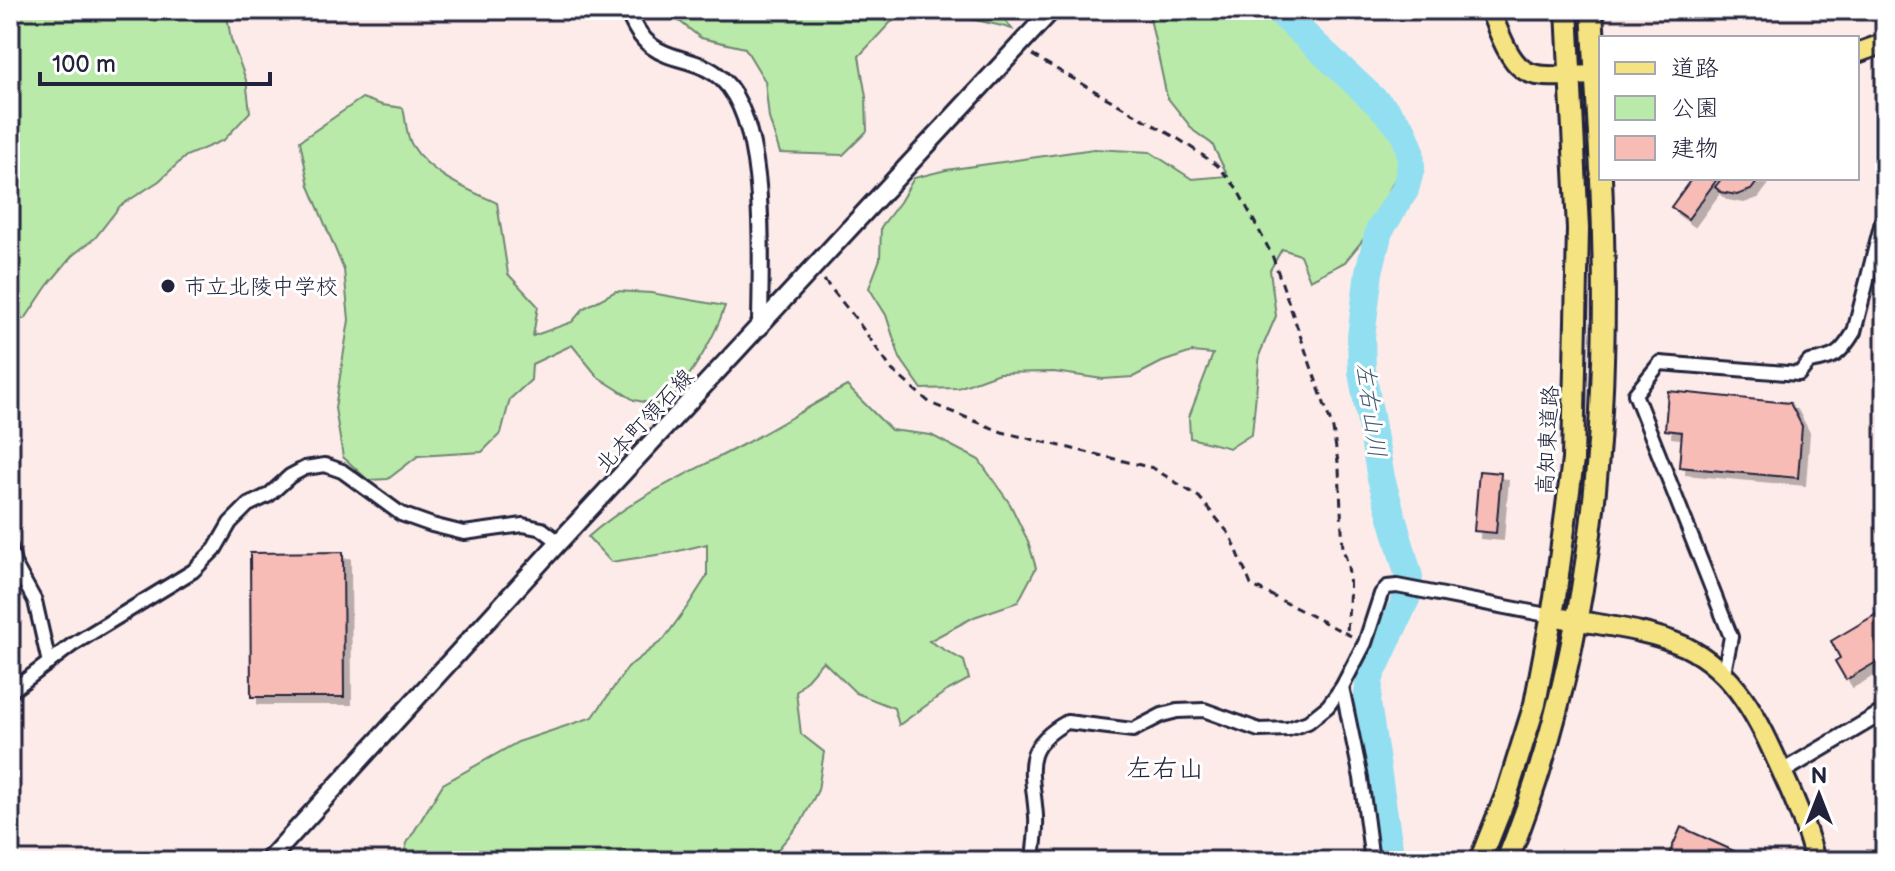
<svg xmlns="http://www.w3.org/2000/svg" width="1895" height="871" font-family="'Balsamiq Sans','Klee One',sans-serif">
<defs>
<filter id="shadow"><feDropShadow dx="7" dy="7" stdDeviation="0" flood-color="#0004"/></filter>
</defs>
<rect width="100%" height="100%" fill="#fdebe9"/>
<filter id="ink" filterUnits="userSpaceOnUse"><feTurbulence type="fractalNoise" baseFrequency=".0125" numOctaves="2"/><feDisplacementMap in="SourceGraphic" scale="16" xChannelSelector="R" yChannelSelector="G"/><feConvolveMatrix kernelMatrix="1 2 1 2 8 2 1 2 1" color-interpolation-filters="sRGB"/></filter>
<g filter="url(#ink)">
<g fill="#baeaa9" stroke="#6e8672" stroke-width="2">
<polygon points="10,10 226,10 231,39 246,80 250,112 224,140 186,156 159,181 120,206 95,238 73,255 47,286 25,319 10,319 10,206 13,203 10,197"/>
<polygon points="665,10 912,10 890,23 859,56 866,97 867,131 843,155 780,153 769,118 765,81 745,48 701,38"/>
<path d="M929,10H998L1012,29C985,20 957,18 929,10Z"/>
<polygon points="1152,10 1264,10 1379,117 1394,136 1401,167 1367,235 1345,262 1310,280 1300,255 1282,249 1270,270 1276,316 1260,353 1252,434 1230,448 1190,438 1189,417 1213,354 1192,352 1162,362 1133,377 1103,379 1054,372 999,373 958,388 922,389 900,358 886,315 869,288 880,259 881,227 900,202 914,178 946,170 1094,149 1150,152 1192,179 1228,176 1212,144 1194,131 1167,97 1150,18"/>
<path d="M362,98L382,105L403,108C406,119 406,136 412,145C430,175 467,189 497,203L508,274L538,306L533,336L572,322L584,308L616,291L651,293L725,306C713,342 689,378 665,406L634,400L598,377L572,345L532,364L531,380L510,399L501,433L482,452L418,456L388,479L368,480L343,457L335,408L349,320L344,270L309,186L300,141Z"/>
<path d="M847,386L891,430L931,435L979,460L1010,504L1028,541L1036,568L1018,602L974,617L929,641L964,661L969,679L945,692L899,725L894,708L856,693L823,661L796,692L801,734L824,752L818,790L802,821L768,861H535L531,858L526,861H402L407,843L443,784L518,742L593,717L628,667L664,639L687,607L707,576V544L670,553L611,562L588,537C634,496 692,472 746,443C780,425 813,404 847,386Z"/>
</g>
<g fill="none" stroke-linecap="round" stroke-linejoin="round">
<polyline stroke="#92dff1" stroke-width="28" points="1278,10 1386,111 1403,131 1410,149 1411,167 1405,190 1379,231 1369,272 1361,337 1362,372 1381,478 1409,577 1406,599 1370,677 1367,703 1391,861"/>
</g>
<g fill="#f8bcb7" stroke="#22223b" stroke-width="2" filter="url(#shadow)">
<polygon points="1692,178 1718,178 1688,219 1671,207"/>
<polygon points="1722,178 1760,178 1751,190 1737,195 1721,192 1715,187"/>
<polygon points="1668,391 1790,403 1802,426 1798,478 1679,467 1682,432 1665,430"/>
<polygon points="1479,471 1501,473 1496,533 1474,531"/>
<polygon points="343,552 344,697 251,697 250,553"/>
<polygon points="1885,609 1885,657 1846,680 1835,661 1840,658 1831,641"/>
<polygon points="1681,827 1756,861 1666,861"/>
</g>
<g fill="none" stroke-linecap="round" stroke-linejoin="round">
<defs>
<g id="minor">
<polyline points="10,547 14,563 35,601 49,663"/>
<path d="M1724,672L1731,637L1635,394L1660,363L1799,374L1809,362C1835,358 1840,355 1854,332L1885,210"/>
<polyline points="1342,687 1361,778 1372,861"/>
<polyline points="10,692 72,645 193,571 215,549 230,523 248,505 269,495 290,476 305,468 325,465 342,471 401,514 432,525 464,533 523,525 542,529 559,542"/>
<path d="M1033,861C1034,846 1037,831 1036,816C1033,771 1019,749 1067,722L1133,730L1162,715L1177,711L1204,710L1259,730L1288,729L1308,722L1328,706L1342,687L1365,643L1381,594L1387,587L1397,586L1552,616"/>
</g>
<g id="tertiary">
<path d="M628,10C648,70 690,49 722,79C770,125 760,265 760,328"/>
<polyline points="1782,772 1885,711"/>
</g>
<polyline id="secondary" points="268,861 559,542 1052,10"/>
<g id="primary">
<path d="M1490,10C1520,88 1524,76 1601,75"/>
<polyline points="1857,53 1885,43"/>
<path d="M1552,616C1595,625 1644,628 1684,646C1738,672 1760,723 1783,774C1796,802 1808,831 1815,861"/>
</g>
<g id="trunk">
<polyline points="1592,10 1601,170"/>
<polyline points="1480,861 1507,793 1535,704 1555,598 1573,460 1578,229 1567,10"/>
<path d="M1507,861C1595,643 1612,411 1601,178"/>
</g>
</defs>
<use href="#minor" stroke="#22223b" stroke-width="18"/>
<use href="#tertiary" stroke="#22223b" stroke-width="20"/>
<use href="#secondary" stroke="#22223b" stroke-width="22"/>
<use href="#primary" stroke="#22223b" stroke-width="24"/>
<use href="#trunk" stroke="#22223b" stroke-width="26"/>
<g stroke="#22223b" stroke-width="3" stroke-dasharray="8 6" stroke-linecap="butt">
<path d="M1032,55L1180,140L1217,165L1236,187L1272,255L1333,429L1339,469L1343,550C1354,574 1348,608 1347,634"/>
<polyline points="824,280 856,319 892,370 930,403 1002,432 1153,468 1199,497 1231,536 1251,585 1353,637"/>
</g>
<use href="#minor" stroke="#fff" stroke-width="12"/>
<use href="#tertiary" stroke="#fff" stroke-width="14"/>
<use href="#secondary" stroke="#fff" stroke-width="16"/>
<use href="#primary" stroke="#f5e382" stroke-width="18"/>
<use href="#trunk" stroke="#f5e382" stroke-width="20"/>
</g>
</g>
<circle fill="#22223b" stroke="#fff" stroke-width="3" cx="168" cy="286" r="8"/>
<g text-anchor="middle" stroke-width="6" stroke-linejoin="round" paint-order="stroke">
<g font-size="22" fill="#22223b" stroke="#fff" text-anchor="start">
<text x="184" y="294">市立北陵中学校</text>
</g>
<g font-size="22" fill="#22223b" stroke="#fff">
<text transform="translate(644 420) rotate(-47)" y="8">北本町領石線</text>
<text transform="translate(1547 440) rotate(-87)" y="8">高知東道路</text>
</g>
<g font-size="24" font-style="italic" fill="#445b72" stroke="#fff">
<text transform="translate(1371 410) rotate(82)" y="8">左右山川</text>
</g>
<g font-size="26" fill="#22223b" stroke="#fff">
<text x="1165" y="777">左右山</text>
</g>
</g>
<rect width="1895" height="871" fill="none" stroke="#fff" stroke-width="40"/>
<rect x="20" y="20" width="1855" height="831" fill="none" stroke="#22223b" stroke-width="3" filter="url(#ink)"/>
<rect x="1599" y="36" width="260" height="144" fill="#ffffff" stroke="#a7a7b1" stroke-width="2"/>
<rect x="1615" y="62" width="40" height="12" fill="#f5e382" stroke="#a7a7b1" stroke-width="2"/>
<text x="1671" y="76" font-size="24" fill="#22223b">道路</text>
<rect x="1615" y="96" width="40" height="24" fill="#baeaa9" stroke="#a7a7b1" stroke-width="2"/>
<text x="1671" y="116" font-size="24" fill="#22223b">公園</text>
<rect x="1615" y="136" width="40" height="24" fill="#f8bcb7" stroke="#a7a7b1" stroke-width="2"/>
<text x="1671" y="156" font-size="24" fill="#22223b">建物</text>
<g transform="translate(1819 795)" stroke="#ffffff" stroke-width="6" paint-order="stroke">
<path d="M0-6L14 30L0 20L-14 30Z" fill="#22223b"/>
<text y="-12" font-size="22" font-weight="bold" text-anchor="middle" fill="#22223b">N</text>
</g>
<path d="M40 72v12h230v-12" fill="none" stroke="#22223b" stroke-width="4"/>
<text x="52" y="72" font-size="24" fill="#22223b" stroke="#ffffff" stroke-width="6" paint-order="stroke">100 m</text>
</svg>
